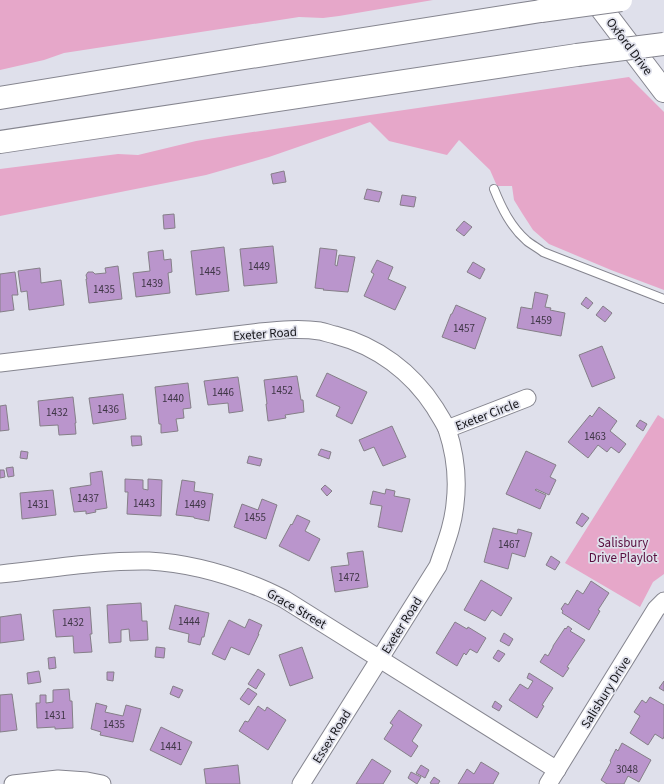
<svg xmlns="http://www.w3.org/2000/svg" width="664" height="784" font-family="'Source Sans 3',sans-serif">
<rect width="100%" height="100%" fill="#dfe0eb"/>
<g fill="#e6a7c9">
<polygon points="0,0 433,0 339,16 323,18 299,17 64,53 44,60 0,70"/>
<polygon points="629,77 664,112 664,290 611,270 549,244 533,230 522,213 514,200 512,186 497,186 490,170 459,140 447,155 389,141 370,122 269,157 206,175 0,216 0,169 118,154 138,155 196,141 226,136"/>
<polygon points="658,415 664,419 664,574 653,582 640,607 565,563"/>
</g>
<g fill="#ba95cc" stroke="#857f88">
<polygon points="284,171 286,182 273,184 271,174"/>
<polygon points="367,189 382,192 379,202 364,199"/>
<polygon points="402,195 416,197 414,207 400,205"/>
<polygon points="174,214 175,228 164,229 163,215"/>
<polygon points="464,221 472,227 464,236 456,230"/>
<polygon points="273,246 277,283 244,286 240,249"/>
<polygon points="224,247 229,291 196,295 191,251"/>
<polygon points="320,248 337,250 335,265 337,266 339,255 355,257 348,292 323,290 324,289 315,288"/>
<polygon points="163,250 164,260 171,259 172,272 168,273 170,293 136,297 133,273 150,271 148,252"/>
<polygon points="377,260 393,267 388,279 406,287 395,310 364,296 374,274 371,272"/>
<polygon points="473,262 485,269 480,279 467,272"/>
<polygon points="118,266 122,299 89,303 86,279 87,279 86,275 88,272 93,272 95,274 106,273 105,268"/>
<polygon points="40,268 41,283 61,280 64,305 29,310 27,291 21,292 18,271"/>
<polygon points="15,272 18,295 12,295 14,310 0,312 0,274"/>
<polygon points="535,292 548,295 545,307 551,308 550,310 565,313 561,336 517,328 521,307 532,309"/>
<polygon points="586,297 593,303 588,309 581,304"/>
<polygon points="456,305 486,318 475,349 442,337 451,314 452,314"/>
<polygon points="603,306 612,313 605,322 596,315"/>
<polygon points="602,346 615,378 592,387 579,355"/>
<polygon points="327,373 367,392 352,424 336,416 340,407 316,396"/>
<polygon points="297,376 301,400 303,400 304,412 285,415 286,418 268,421 266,404 267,404 264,380"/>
<polygon points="238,377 243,411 229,413 228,403 208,405 204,381"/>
<polygon points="188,383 191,408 183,409 184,418 176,419 178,431 161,433 161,424 159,424 155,387"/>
<polygon points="123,394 126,419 93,424 89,398"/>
<polygon points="73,397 76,423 75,423 76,434 59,435 58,425 40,426 38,401"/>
<polygon points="6,405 9,430 0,431 0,406"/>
<polygon points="599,407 617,421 610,431 626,444 619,453 611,447 607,452 598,445 588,458 568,442 590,415 592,417"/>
<polygon points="640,420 647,424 643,431 636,426"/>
<polygon points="392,426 406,457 383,466 374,447 364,451 359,440"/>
<polygon points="131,436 141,436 142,445 132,446"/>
<polygon points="321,449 331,452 329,459 318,455"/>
<polygon points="21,451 28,452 27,459 20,458"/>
<polygon points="526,451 556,465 550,477 556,480 549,495 536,489 535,490 546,495 540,509 506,494"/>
<polygon points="249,456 262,459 260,466 247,463"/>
<polygon points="13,467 14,476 8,477 6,468"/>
<polygon points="0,470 4,470 5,477 0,478"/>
<polygon points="102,471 107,508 95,510 96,512 86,514 86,511 74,512 70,488 91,485 90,473"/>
<polygon points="125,479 143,480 143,489 148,490 148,479 162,480 161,516 127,514 128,492 125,492"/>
<polygon points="182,480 195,482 194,491 213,494 209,521 194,518 194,517 176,515"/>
<polygon points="325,485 332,491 327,496 321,489"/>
<polygon points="386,489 395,491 394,496 410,499 402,532 378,527 382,506 370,504 373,491 385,494"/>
<polygon points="53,490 56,515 22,519 20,493"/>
<polygon points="262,499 277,505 266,539 234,527 242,504 258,510"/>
<polygon points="582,513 589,518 582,527 576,523"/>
<polygon points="297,515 310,521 305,531 320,539 309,561 279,546 291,524 292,525"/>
<polygon points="493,528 517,534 518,529 532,533 525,557 512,553 508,569 484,562"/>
<polygon points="363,551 368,587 335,592 331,567 349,565 347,553"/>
<polygon points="551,556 560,562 555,570 546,565"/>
<polygon points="481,580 512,598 501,616 492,610 485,621 464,610"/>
<polygon points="591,581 609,593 598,610 600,611 589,630 562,613 563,611 561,609 565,603 568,605 577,590 583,594"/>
<polygon points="141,603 142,621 147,621 148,640 130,641 129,629 121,630 121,642 109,643 107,605"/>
<polygon points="175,605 209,613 204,637 202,637 200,645 188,642 189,634 169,629"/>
<polygon points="90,607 92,634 90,634 92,652 74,653 73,636 56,637 53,610"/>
<polygon points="21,614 24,640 0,643 0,617"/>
<polygon points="249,619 262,625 258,634 259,634 249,655 231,647 225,660 212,654 229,620 245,628"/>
<polygon points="455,622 467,629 468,627 486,638 477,653 470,649 466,655 464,653 457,666 436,653"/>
<polygon points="568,626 572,629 570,631 585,640 567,667 569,668 563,677 540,662 545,654 548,656 553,647 553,646 565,628 566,629"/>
<polygon points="504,633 513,639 509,646 500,641"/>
<polygon points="156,647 165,648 164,658 155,657"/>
<polygon points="302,647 313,678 290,686 279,655"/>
<polygon points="498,650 505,654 499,662 493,658"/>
<polygon points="55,657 56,668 49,669 48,658"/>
<polygon points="258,669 265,674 256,689 248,684"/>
<polygon points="39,671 41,682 28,684 27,673"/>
<polygon points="107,672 114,672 113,681 107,680"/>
<polygon points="529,673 553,688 542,705 544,706 537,718 509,700 520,684 528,689 533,681 527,678"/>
<polygon points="664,681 664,691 659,688"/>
<polygon points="173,686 183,690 179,698 170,694"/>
<polygon points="248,688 257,694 249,705 240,699"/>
<polygon points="69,689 70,701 72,701 73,728 55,729 55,727 37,728 36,703 40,703 40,695 46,695 46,703 53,702 53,690"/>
<polygon points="12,694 17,730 0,732 0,695"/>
<polygon points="650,697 664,705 664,736 663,739 655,734 648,745 630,733 640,716 634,712 642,700 646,703"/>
<polygon points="495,701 502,706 499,711 492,707"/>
<polygon points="96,703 107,706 105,712 123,716 126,705 141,709 133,742 100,735 101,732 91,729"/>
<polygon points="258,706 265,711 267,707 286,720 268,750 239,731 245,721 248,722"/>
<polygon points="399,710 422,725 412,741 418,746 411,757 384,739 393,725 390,723"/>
<polygon points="161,727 192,742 181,765 150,750"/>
<polygon points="622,743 651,760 639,782 628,776 624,784 607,784 601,780 611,762 610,761 616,749 618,751"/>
<polygon points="372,759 391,771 383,784 356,784"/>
<polygon points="481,762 499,773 493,784 458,784 467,769 474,774"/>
<polygon points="238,765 240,784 206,784 204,769"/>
<polygon points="421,765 429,770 425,778 416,773"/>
<polygon points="411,772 421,777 417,784 408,778"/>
<polygon points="434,777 440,781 438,784 432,784 430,783"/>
</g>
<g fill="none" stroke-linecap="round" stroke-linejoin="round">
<defs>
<path id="lane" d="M494,189C502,209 511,227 527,241C532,245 538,248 543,252L664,299"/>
<g id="street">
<path d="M0,363L260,332C280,330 300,328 320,331C325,332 330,334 335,335C377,346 412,372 435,408C439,415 444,422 447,429C455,453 458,480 455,504C453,526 445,545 438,566L301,784"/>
<polyline points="447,429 527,398"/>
<path d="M0,574C49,569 100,560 149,561C185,563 220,572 253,585C264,589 274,594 284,599L557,770"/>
<polyline points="13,784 58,779 87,781 102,784"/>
<polyline points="548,784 656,609 664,601"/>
</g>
<polyline id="secondary" points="595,0 664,91"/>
<g id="highway">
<polyline points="0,98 232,60 541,11"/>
<polyline points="0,142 577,55"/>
</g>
</defs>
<use href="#lane" stroke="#85858f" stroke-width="10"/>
<use href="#street" stroke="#85858f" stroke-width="19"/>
<use href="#secondary" stroke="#85858f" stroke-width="24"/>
<use href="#highway" stroke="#85858f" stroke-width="24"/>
<use href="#lane" stroke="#fff" stroke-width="8"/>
<use href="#street" stroke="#fff" stroke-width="17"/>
<use href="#secondary" stroke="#fff" stroke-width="22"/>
<use href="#highway" stroke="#fff" stroke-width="22"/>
<defs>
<g id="highway-bridge">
<polyline points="541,11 621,0"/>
<polyline points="577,55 664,44"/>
</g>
</defs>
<use href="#highway-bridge" stroke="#85858f" stroke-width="24" stroke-linecap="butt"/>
<use href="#highway-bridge" stroke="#fff" stroke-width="22"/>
</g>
<g text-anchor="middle" stroke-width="3.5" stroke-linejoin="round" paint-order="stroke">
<g font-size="11" fill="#3f3646">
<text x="259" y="270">1449</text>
<text x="210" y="275">1445</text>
<text x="152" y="287">1439</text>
<text x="104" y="293">1435</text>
<text x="541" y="324">1459</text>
<text x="464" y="332">1457</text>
<text x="282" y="394">1452</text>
<text x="223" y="396">1446</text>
<text x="173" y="402">1440</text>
<text x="108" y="413">1436</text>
<text x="57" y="416">1432</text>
<text x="595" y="440">1463</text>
<text x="88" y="502">1437</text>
<text x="144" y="507">1443</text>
<text x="38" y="508">1431</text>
<text x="195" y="508">1449</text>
<text x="255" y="521">1455</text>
<text x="509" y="548">1467</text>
<text x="349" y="581">1472</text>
<text x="189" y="625">1444</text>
<text x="73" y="626">1432</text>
<text x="55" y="719">1431</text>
<text x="114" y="728">1435</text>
<text x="171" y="750">1441</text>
<text x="627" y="773">3048</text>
</g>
<g font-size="13" fill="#16161a" stroke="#dfe0eb">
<text transform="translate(630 46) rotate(53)" y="5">Oxford Drive</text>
<text transform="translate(265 333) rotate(-4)" y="5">Exeter Road</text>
<text transform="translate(487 414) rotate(-21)" y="5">Exeter Circle</text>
<text transform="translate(297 608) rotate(30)" y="5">Grace Street</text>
<text transform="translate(401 625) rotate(-58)" y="5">Exeter Road</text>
<text transform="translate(605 692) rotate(-58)" y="5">Salisbury Drive</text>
<text transform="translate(331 736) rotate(-58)" y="5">Essex Road</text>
</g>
<g font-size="13" fill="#580d3e" stroke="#dfe0eb">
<text x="623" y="547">Salisbury<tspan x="623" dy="15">Drive Playlot</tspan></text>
</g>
</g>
</svg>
